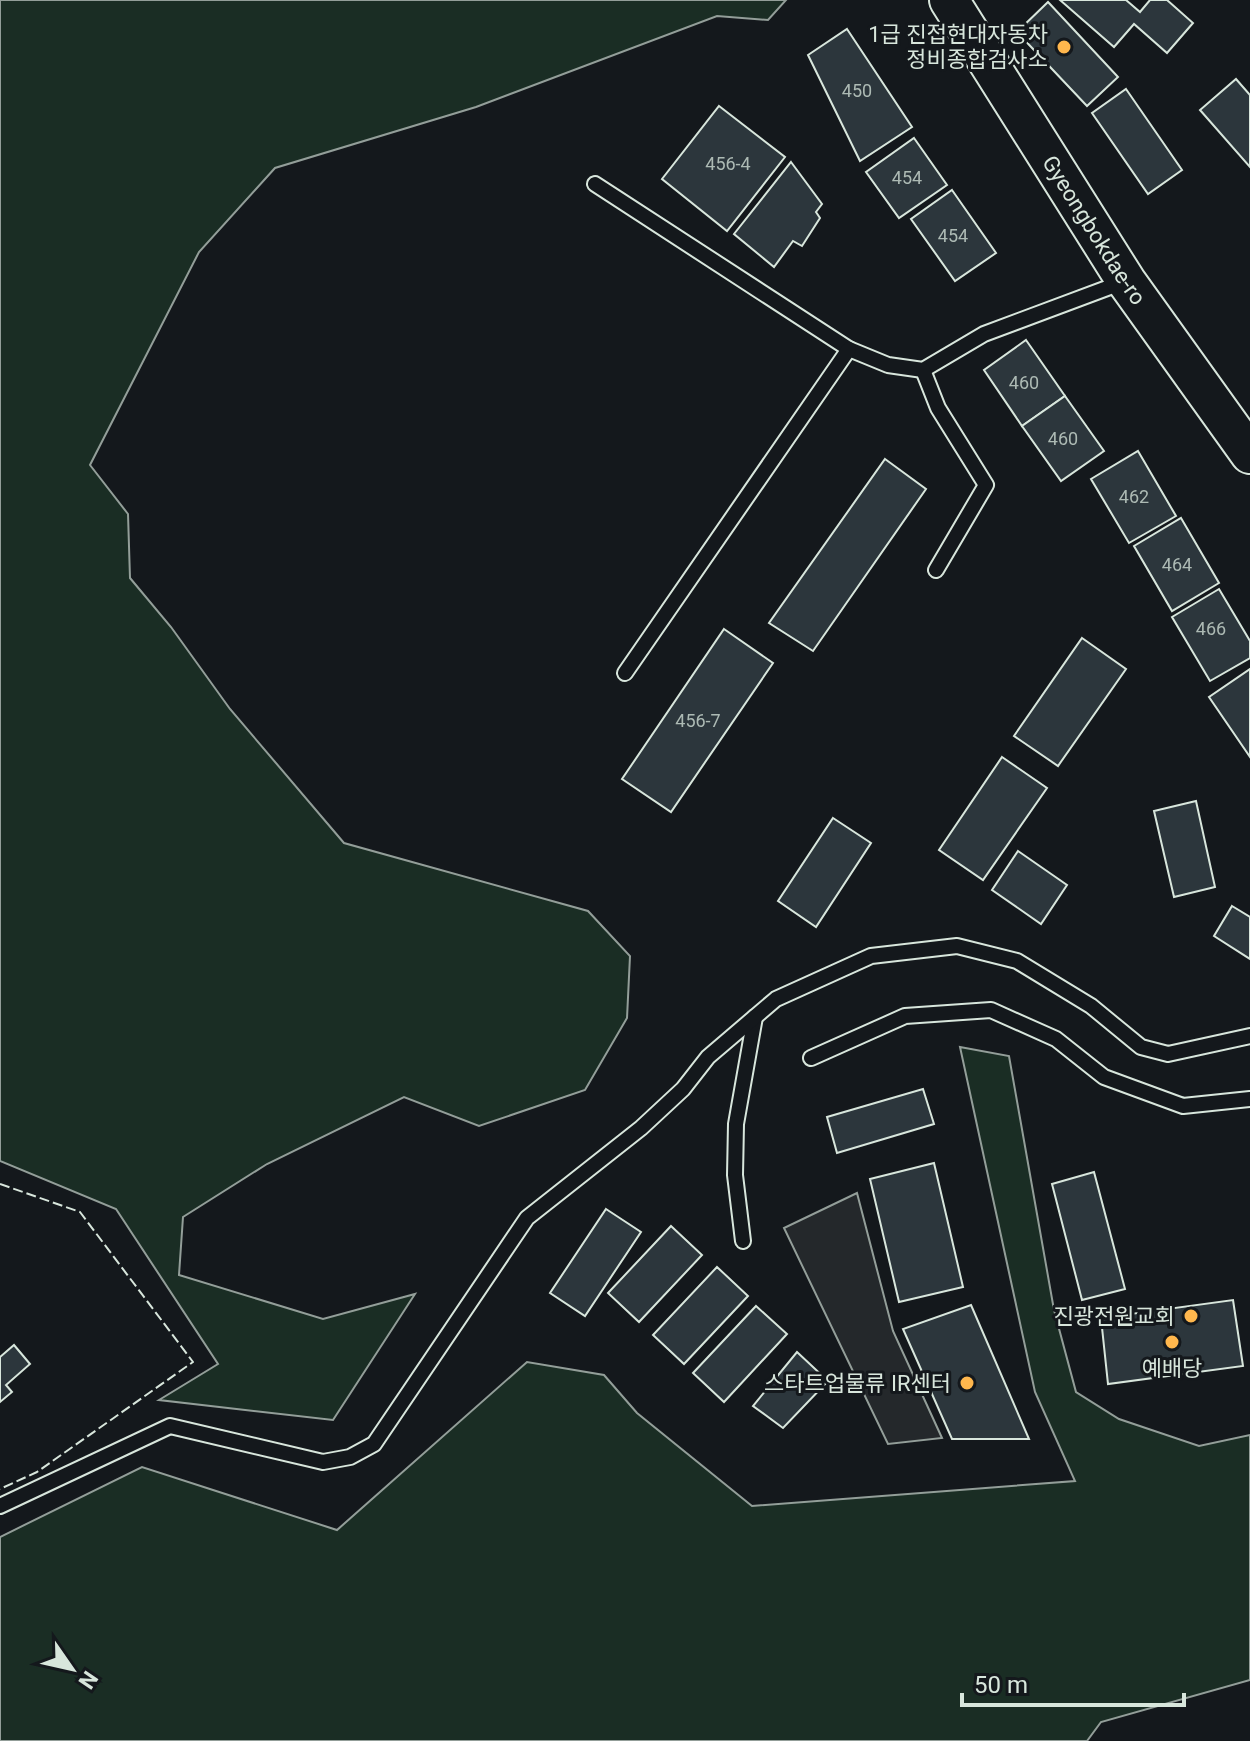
<svg xmlns="http://www.w3.org/2000/svg" width="1250" height="1741" font-family="Roboto,'Noto Sans KR',sans-serif">
<rect width="100%" height="100%" fill="#14181c"/>
<g fill="#1a2d24" stroke="#939e99" stroke-width="2">
<polygon points="0,0 786,0 768,20 717,16 476,107 275,168 199,252 90,465 128,514 130,578 171,627 230,709 344,843 588,911 630,956 627,1018 585,1090 479,1126 404,1097 267,1164 183,1217 179,1275 323,1319 415,1294 333,1420 159,1400 218,1364 116,1209 0,1161"/>
<polygon points="960,1047 1009,1056 1054,1310 1076,1392 1119,1419 1199,1446 1250,1435 1250,1680 1101,1722 1087,1741 0,1741 0,1537 142,1467 337,1530 527,1362 604,1375 637,1413 752,1506 1075,1481 1035,1392"/>
</g>
<polygon fill="#24282b" stroke="#939e99" stroke-width="2" points="857,1193 893,1331 942,1438 888,1444 784,1228"/>
<g fill="#2c363c" stroke="#d8e6dc" stroke-width="2">
<polygon points="1060,0 1126,0 1140,12 1150,0 1167,0 1193,23 1167,53 1134,24 1114,47"/>
<polygon points="1048,2 1118,77 1087,106 1017,32"/>
<polygon points="847,29 912,127 860,161 808,55"/>
<polygon points="1236,79 1250,95 1250,167 1200,110"/>
<polygon points="1126,89 1182,170 1148,194 1092,113"/>
<polygon points="719,106 785,157 727,231 662,179"/>
<polygon points="914,138 947,185 899,218 866,172"/>
<polygon points="791,162 822,204 816,212 820,218 802,246 793,241 774,267 734,234"/>
<polygon points="952,190 996,253 955,281 911,219"/>
<polygon points="1026,340 1065,396 1022,426 984,370"/>
<polygon points="1065,396 1104,451 1061,481 1022,426"/>
<polygon points="1138,451 1176,516 1129,543 1091,479"/>
<polygon points="885,459 926,489 813,651 769,623"/>
<polygon points="1181,518 1219,583 1172,611 1134,546"/>
<polygon points="1219,589 1250,641 1250,658 1210,681 1172,617"/>
<polygon points="724,629 773,663 671,812 622,779"/>
<polygon points="1082,638 1126,669 1058,766 1014,736"/>
<polygon points="1250,669 1250,757 1209,697"/>
<polygon points="1002,757 1047,788 983,880 939,850"/>
<polygon points="1196,801 1215,887 1174,897 1154,811"/>
<polygon points="833,818 871,843 816,927 778,901"/>
<polygon points="1018,851 1067,885 1041,924 992,890"/>
<polygon points="1232,906 1250,917 1250,959 1214,936"/>
<polygon points="923,1089 934,1124 837,1153 827,1117"/>
<polygon points="934,1163 963,1287 899,1302 870,1179"/>
<polygon points="1094,1172 1125,1289 1082,1300 1052,1184"/>
<polygon points="606,1209 641,1232 585,1316 550,1293"/>
<polygon points="671,1226 702,1255 639,1322 608,1293"/>
<polygon points="717,1267 748,1296 684,1364 653,1335"/>
<polygon points="1233,1300 1243,1366 1108,1384 1101,1318"/>
<polygon points="971,1305 1029,1439 952,1439 903,1329"/>
<polygon points="756,1306 787,1334 724,1402 693,1373"/>
<polygon points="14,1345 30,1364 6,1385 12,1392 0,1402 0,1357"/>
<polygon points="797,1352 828,1381 783,1428 753,1406"/>
</g>
<g fill="none" stroke-linecap="round" stroke-linejoin="round">
<defs>
<g id="lane">
<polyline points="595,184 849,349 888,365 923,370 984,334 1126,281"/>
<polyline points="923,370 938,408 986,485 936,570"/>
<polyline points="625,673 849,349"/>
<polyline points="811,1058 905,1016 991,1010 1056,1039 1104,1077 1183,1106 1250,1099"/>
<polyline points="743,1241 735,1175 736,1124 755,1017"/>
<polyline points="0,1506 170,1426 323,1462 350,1457 374,1444 527,1218 641,1128 683,1089 708,1057 776,999 871,956 957,946 1017,961 1091,1006 1141,1047 1168,1054 1250,1036"/>
</g>
<g id="secondary">
<path id="s1" d="M949,0L1126,281L1250,454"/>
</g>
</defs>
<use href="#lane" stroke="#d8e6dc" stroke-width="18"/>
<use href="#secondary" stroke="#d8e6dc" stroke-width="42"/>
<use href="#lane" stroke="#14181c" stroke-width="14"/>
<use href="#secondary" stroke="#14181c" stroke-width="38"/>
<polyline stroke="#d8e6dc" stroke-width="2" stroke-dasharray="10 4" stroke-linecap="butt" points="0,1184 80,1212 193,1362 37,1472 0,1489"/>
</g>
<g fill="#ffb74d" stroke="#14181c" stroke-width="3">
<circle cx="1064" cy="47" r="8"/>
<circle cx="1191" cy="1316" r="8"/>
<circle cx="1172" cy="1342" r="8"/>
<circle cx="967" cy="1383" r="8"/>
</g>
<g text-anchor="middle" stroke-width="6" stroke-linejoin="round" paint-order="stroke">
<g font-size="18" fill="#adbab4">
<text x="857" y="97">450</text>
<text x="728" y="170">456-4</text>
<text x="907" y="184">454</text>
<text x="953" y="242">454</text>
<text x="1024" y="389">460</text>
<text x="1063" y="445">460</text>
<text x="1134" y="503">462</text>
<text x="1177" y="571">464</text>
<text x="1211" y="635">466</text>
<text x="698" y="727">456-7</text>
</g>
<g font-size="22" fill="#d8e6dc" stroke="#14181c" text-anchor="end">
<text x="1048" y="42">1급 진접현대자동차<tspan x="1048" dy="25">정비종합검사소</tspan></text>
<text x="1175" y="1324">진광전원교회</text>
<text x="1172" y="1376" text-anchor="middle">예배당</text>
<text x="951" y="1391">스타트업물류 IR센터</text>
</g>
<g font-size="22" fill="#d8e6dc" stroke="#14181c">
<text dy="8" stroke="none"><textPath href="#s1" startOffset="272">Gyeongbokdae-ro</textPath></text>
</g>
</g>
<g transform="translate(72 1669) rotate(124)" stroke="#14181c" stroke-width="6" paint-order="stroke">
<path d="M0-6L14 30L0 20L-14 30Z" fill="#d8e6dc"/>
<text y="-12" font-size="22" font-weight="bold" text-anchor="middle" fill="#d8e6dc">N</text>
</g>
<path d="M962 1693v12h222v-12" fill="none" stroke="#d8e6dc" stroke-width="4"/>
<text x="974" y="1693" font-size="24" fill="#d8e6dc" stroke="#14181c" stroke-width="6" paint-order="stroke">50 m</text>
</svg>
